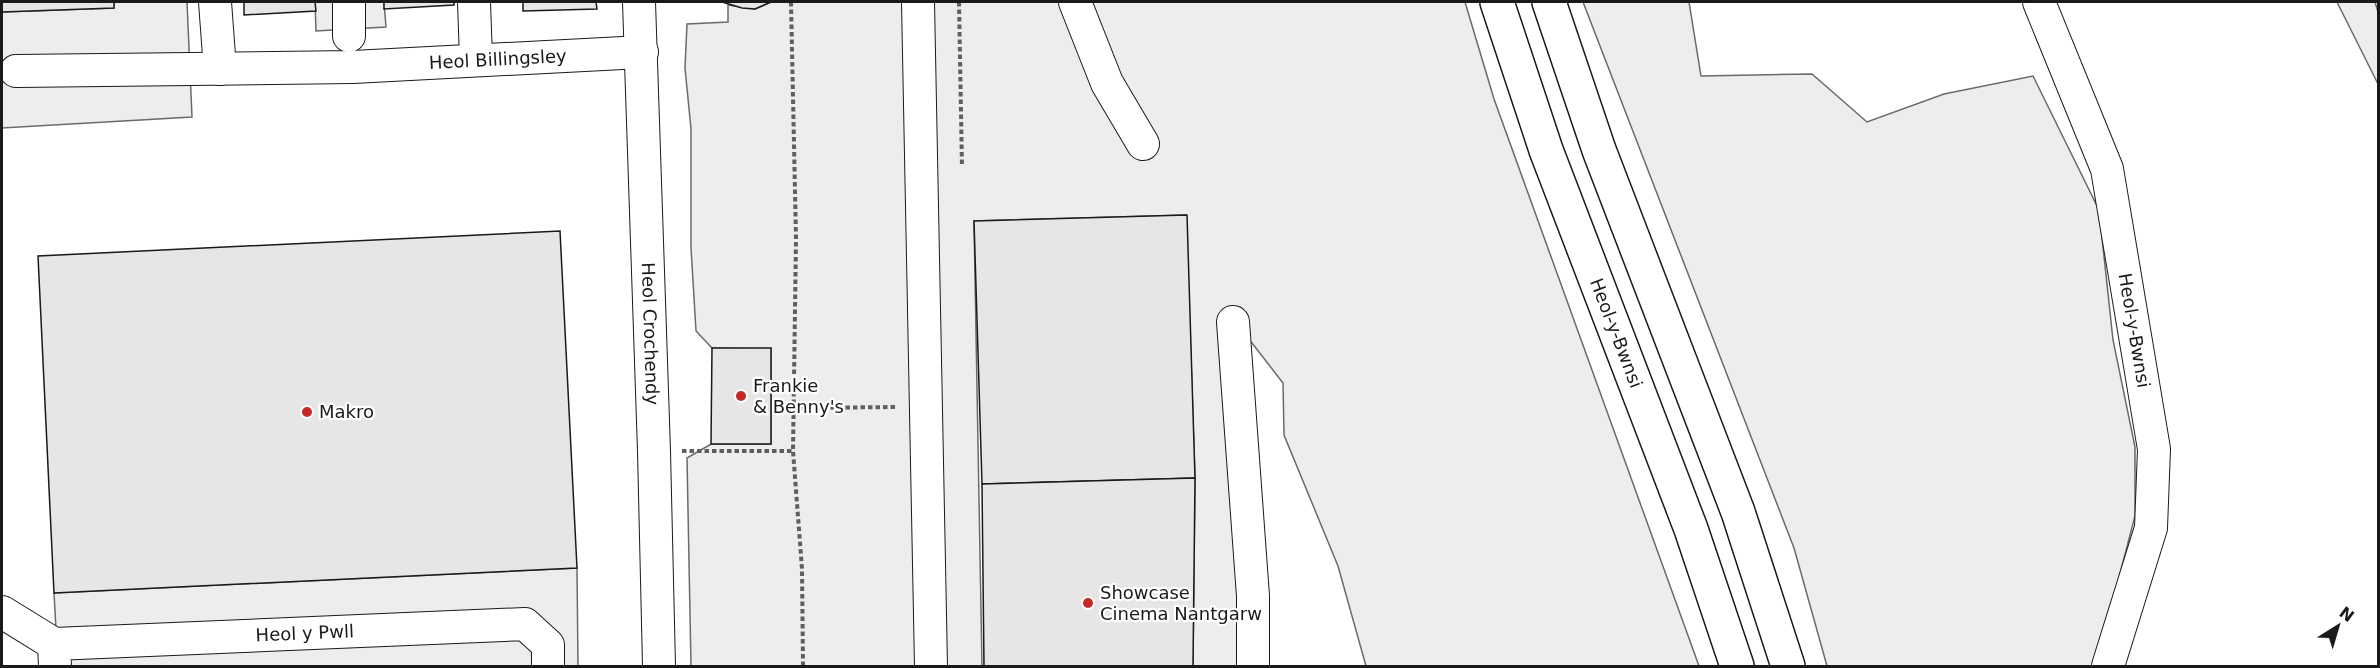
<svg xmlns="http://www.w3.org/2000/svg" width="2380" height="668" font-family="'DejaVu Sans',sans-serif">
<rect width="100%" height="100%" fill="#fff"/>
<g fill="#ededed" stroke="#6a6a6a" stroke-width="1.5">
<polygon points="114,2 187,2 192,117 2,128 2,12 114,8"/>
<polygon points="315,2 384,2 386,27 316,31"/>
<polygon points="771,2 1465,2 1494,99 1699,666 1366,666 1338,566 1284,435 1283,383 1245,334 1261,666 1193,666 1195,478 1186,215 974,221 982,666 691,666 687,458 711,444 771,444 771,349 712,348 696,331 691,248 691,129 685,68 687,24 728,22 728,5 755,9"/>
<polygon points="1583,2 1689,2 1701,76 1812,74 1867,122 1944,94 2033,76 2099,210 2113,340 2135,447 2135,516 2096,666 1827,666 1794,548"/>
<polygon points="2337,2 2375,2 2378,12 2378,84"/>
<polygon points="577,568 578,666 58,666 54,593"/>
</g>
<g fill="#e6e6e6" stroke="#1a1a1a" stroke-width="1.5">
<polygon points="2,2 114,2 114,8 2,12"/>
<polygon points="244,2 315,2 316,11 244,15"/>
<polygon points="384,2 454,2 454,5 384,9"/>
<polygon points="523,2 596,2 597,9 523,11"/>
<polygon points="722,2 771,2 755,9 742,8"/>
<polygon points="1187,215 1195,478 982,484 974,221"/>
<polygon points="560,231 577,568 54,593 38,256"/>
<polygon points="712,348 771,348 771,444 711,444"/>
<polygon points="1195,478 1193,666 984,666 982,484"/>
</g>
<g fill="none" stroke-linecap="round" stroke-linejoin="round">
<defs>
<g id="minor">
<polyline points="215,2 220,69"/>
<polyline points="349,2 349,36"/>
<polyline points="474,2 476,59"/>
<path id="s1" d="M639,2L654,451L659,666"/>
<polyline points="918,2 931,666"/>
<polyline points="1075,2 1107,83 1143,144"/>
<path id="s2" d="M2039,2L2107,169L2154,449L2151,528L2108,666"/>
<path id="s3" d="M16,71L353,67L642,52"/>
<polyline points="1233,322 1253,596 1253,666"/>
<polyline points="2,612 54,644"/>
<path id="s4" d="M55,666L54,644L525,624L548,645V666"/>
</g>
<g id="highway">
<path id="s5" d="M1497,2L1546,150L1691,529L1737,666"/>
<polyline points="1549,2 1599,150 1738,512 1788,666"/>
</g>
</defs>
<use href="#minor" stroke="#1a1a1a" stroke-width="34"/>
<use href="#highway" stroke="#1a1a1a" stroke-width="36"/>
<g stroke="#5f5f5f" stroke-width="4" stroke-dasharray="4.5 3" stroke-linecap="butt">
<polyline points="791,2 796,239 793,451 802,569 803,666"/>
<polyline points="959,2 962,167"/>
<polyline points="793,408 897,407"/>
<polyline points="682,451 793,451"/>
</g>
<use href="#minor" stroke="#fff" stroke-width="32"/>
<use href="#highway" stroke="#fff" stroke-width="33"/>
</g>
<g fill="#c62828" stroke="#fff" stroke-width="2">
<circle cx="741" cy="396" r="6"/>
<circle cx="307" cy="412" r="6"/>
<circle cx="1088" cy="603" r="6"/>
</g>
<g text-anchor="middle" stroke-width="4.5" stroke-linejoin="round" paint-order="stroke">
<g font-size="18" fill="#1a1a1a" stroke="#fff">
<text dy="6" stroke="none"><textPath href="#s3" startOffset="482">Heol Billingsley</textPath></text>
<text dy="6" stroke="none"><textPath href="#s2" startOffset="344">Heol-y-Bwnsi</textPath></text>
<text dy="6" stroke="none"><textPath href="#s1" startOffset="332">Heol Crochendy</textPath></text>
<text dy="6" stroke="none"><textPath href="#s5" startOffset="352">Heol-y-Bwnsi</textPath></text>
<text dy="6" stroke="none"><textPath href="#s4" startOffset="273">Heol y Pwll</textPath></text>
</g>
<g font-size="18" fill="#1a1a1a" stroke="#fff" text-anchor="start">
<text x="753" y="392">Frankie<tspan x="753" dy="21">&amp; Benny's</tspan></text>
<text x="319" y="418">Makro</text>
<text x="1100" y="599">Showcase<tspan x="1100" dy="21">Cinema Nantgarw</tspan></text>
</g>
</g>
<rect width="2380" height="668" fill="none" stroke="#1a1a1a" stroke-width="6"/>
<g transform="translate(2338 626) rotate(37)" stroke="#ffffff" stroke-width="4.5" paint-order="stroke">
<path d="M0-4.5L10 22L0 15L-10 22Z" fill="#1a1a1a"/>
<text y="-9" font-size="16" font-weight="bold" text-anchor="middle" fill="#1a1a1a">N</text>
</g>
</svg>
